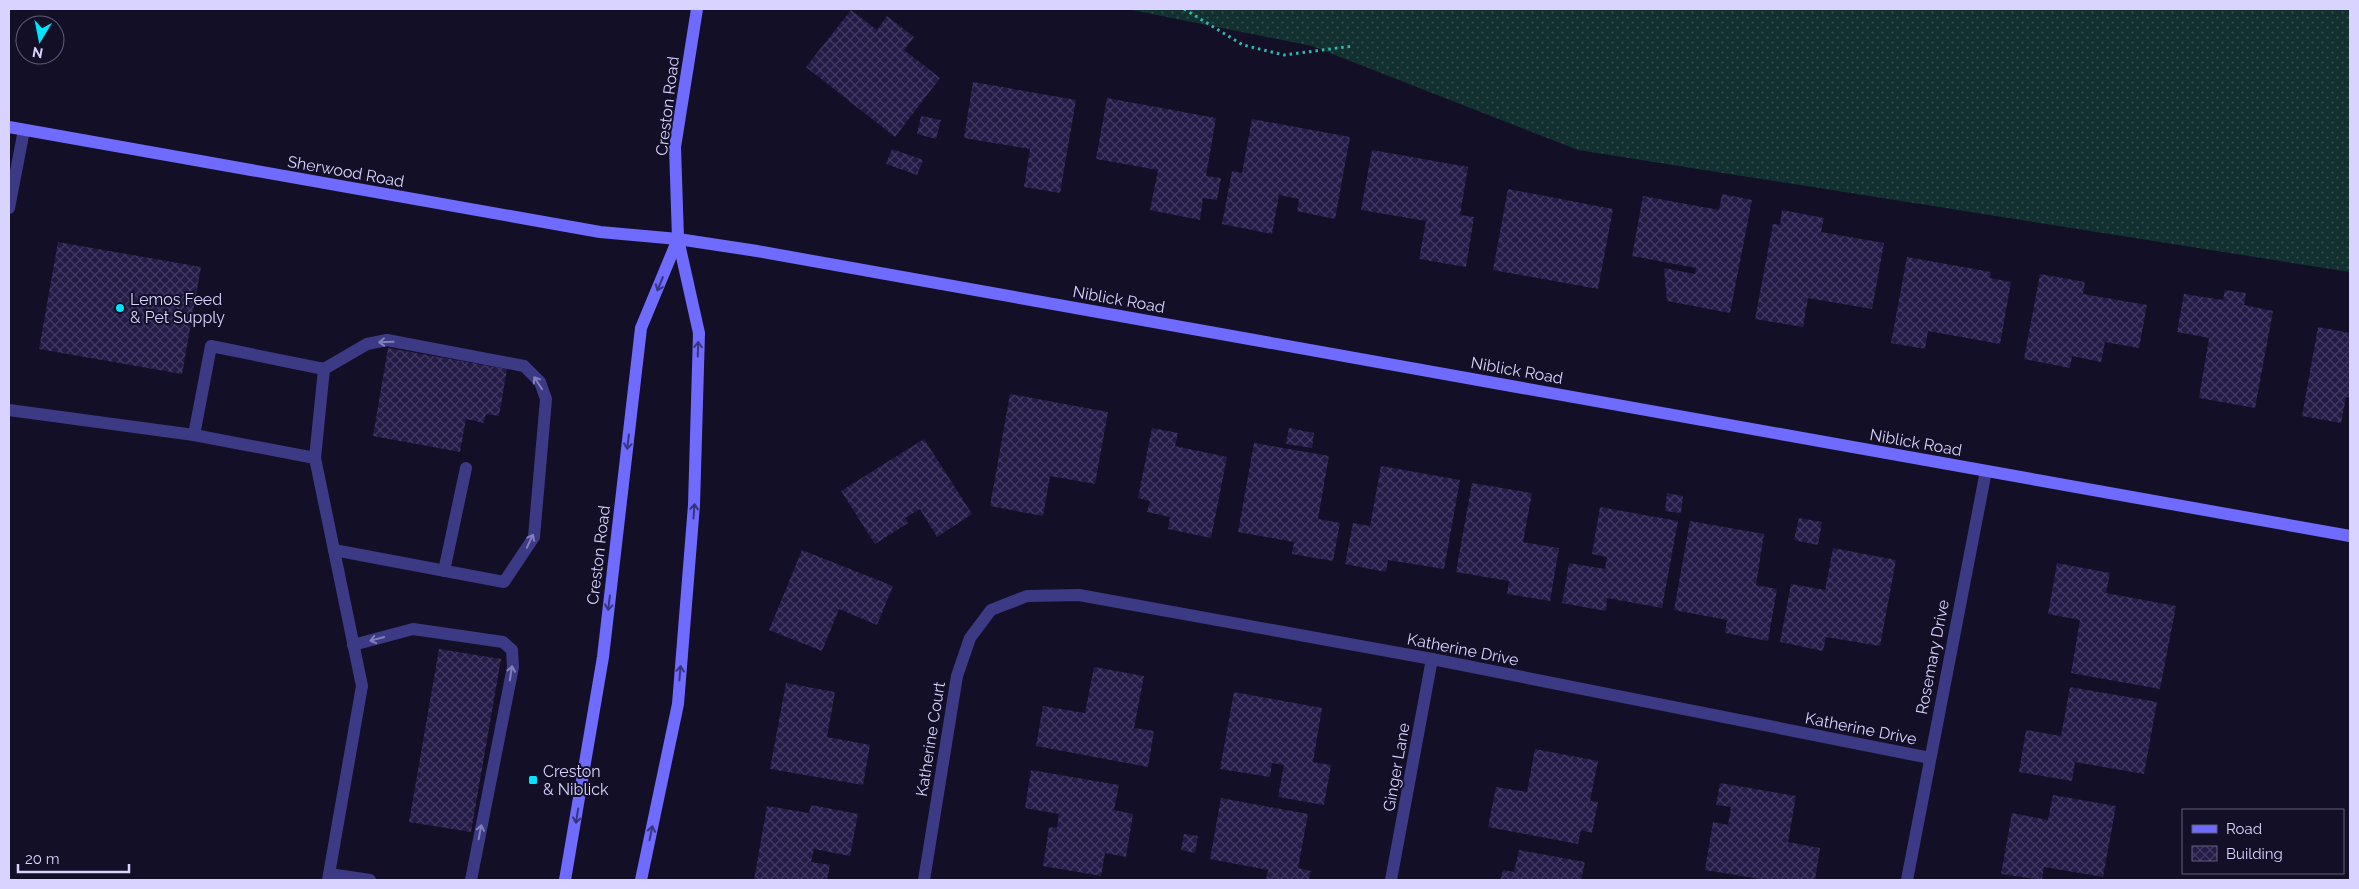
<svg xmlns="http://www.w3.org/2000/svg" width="2359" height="889" font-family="Raleway,sans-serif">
<defs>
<pattern id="grass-dots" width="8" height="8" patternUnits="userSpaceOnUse" patternTransform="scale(1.25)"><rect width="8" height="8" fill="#12302f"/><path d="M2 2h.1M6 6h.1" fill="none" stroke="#344d4e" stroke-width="1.8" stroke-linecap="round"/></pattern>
<pattern id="building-cross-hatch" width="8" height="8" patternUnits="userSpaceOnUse" patternTransform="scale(1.25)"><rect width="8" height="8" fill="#241b47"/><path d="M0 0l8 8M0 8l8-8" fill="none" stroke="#433b63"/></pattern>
</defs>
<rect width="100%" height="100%" fill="#130f26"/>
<polygon fill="url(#grass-dots)" points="1127,9 2350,9 2350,272 1578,150 1312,46"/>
<g fill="url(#building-cross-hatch)">
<polygon points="851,10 877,30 887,16 914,37 904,50 940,78 895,137 806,67"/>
<polygon points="973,82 1076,100 1060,193 1024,187 1030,149 964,138"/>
<polygon points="1107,98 1216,118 1206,176 1221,178 1217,200 1203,198 1200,220 1150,210 1158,170 1096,159"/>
<polygon points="921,116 941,120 936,139 917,134"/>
<polygon points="1252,119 1350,137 1335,219 1297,211 1299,199 1279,195 1272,234 1222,224 1232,171 1242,173"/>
<polygon points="892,149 923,160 917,175 886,164"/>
<polygon points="1372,150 1468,167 1460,215 1474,217 1466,267 1419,259 1426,221 1361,210"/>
<polygon points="1508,189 1613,209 1598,289 1493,270"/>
<polygon points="1722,194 1752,200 1730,313 1667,301 1664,268 1695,274 1696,268 1632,256 1643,196 1719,210"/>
<polygon points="1782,210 1824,218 1821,232 1884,243 1872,309 1808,298 1803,327 1755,319 1773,224 1780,225"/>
<polygon points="58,242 201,267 182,374 39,349"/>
<polygon points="1907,257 1991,272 1990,278 2011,282 2000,344 1928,331 1925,349 1891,343"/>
<polygon points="2040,274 2085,282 2083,294 2147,305 2139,348 2105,342 2101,362 2072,356 2070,368 2024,359"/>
<polygon points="2225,290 2246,293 2244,305 2273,311 2255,408 2199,398 2209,338 2177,332 2184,294 2223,300"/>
<polygon points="2318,327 2350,333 2350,398 2346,397 2341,423 2302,416"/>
<polygon points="388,348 507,369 499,416 486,414 484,423 466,419 460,452 373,436"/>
<polygon points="1010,394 1108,412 1095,484 1050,476 1043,516 990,506"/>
<polygon points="1152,428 1178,433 1175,446 1227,457 1211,538 1168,529 1170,517 1147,512 1150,501 1138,498"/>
<polygon points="1289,428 1314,433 1312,448 1286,444"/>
<polygon points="924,439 972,514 937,537 920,509 905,518 908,523 875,544 841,491"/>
<polygon points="1254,443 1329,456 1318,519 1340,523 1333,561 1292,554 1294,542 1238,532"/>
<polygon points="1381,466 1460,480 1444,569 1388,560 1386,572 1345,564 1353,523 1370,526"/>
<polygon points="1472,483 1532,493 1523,542 1559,548 1550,601 1507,594 1509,581 1456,572"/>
<polygon points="1667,493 1683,496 1681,513 1665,511"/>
<polygon points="1600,507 1678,521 1662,608 1607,598 1606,611 1562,603 1569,563 1605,569 1607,557 1592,554"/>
<polygon points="1799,518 1822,522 1818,545 1794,540"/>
<polygon points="1690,521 1764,534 1756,585 1777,589 1768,641 1725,633 1727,620 1674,610"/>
<polygon points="1833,548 1896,560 1880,646 1826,637 1823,651 1780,642 1791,584 1825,590"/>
<polygon points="802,550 893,586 877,625 839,609 822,651 769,630"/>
<polygon points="2057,563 2110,573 2106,593 2176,606 2160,689 2071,673 2080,620 2048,614"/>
<polygon points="439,649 501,659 471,832 409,822"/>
<polygon points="1094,667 1144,676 1134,728 1154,731 1148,767 1036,746 1043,706 1085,713"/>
<polygon points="786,683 835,692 827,737 870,745 863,785 770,769"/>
<polygon points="2070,687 2157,702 2144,774 2075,762 2072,781 2019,772 2026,730 2061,736"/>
<polygon points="1234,692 1322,708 1313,762 1331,765 1324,805 1278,797 1284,765 1272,763 1270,777 1220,769"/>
<polygon points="1535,749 1598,761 1590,801 1598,802 1592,833 1581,830 1578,844 1488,827 1496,787 1527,792"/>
<polygon points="1031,770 1119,785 1114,810 1133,814 1126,857 1105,853 1101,876 1043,866 1049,827 1057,828 1059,814 1025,808"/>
<polygon points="1720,783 1796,796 1788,842 1820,848 1815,880 1766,880 1705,870 1713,822 1728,825 1731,807 1716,805"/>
<polygon points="2053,795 2116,806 2103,877 2044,867 2042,880 2001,874 2012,813 2048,820"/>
<polygon points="1221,798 1308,814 1298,868 1311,871 1309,880 1266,880 1268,870 1210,859"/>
<polygon points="811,805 858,814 850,856 814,849 811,862 830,865 827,880 754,880 767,806 809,813"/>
<polygon points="1184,834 1198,836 1195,853 1181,850"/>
<polygon points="1519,850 1585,862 1581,880 1500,880 1503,870 1514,872"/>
</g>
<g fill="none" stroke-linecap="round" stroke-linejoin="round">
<polyline stroke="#2fb8b0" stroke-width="3" stroke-dasharray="2.5 4" stroke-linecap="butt" points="1184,9 1243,45 1284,55 1353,46"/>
<g stroke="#3d3a85" stroke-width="12">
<polyline points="9,208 24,130"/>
<polyline points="324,369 315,458 362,686 328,880"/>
<polyline points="9,410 194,435 315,458"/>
<polyline points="194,435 211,346 324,369 367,344 387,340 524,366 540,382 546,399 534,537 504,582 334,550"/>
<polyline points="444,571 466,468"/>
<polyline points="353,645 413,629 503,642 512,650 513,667 471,880"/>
<polyline points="330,874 370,880"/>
</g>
<g stroke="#3d3a85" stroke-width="12">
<polyline points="924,880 957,676 970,638 991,610 1027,596 1079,595 1432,659 1930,758"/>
<polyline points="1391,880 1432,659"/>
<polyline points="1907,880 1986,471"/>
</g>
<g stroke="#6f6bff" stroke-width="12">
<polyline points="9,127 600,232 678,239 757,251 2350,536"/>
<polyline points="565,880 603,657 641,328 678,239"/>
<polyline points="641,880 678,704 694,505 699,333 678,239 675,147 697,9"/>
</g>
</g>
<defs><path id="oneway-shaft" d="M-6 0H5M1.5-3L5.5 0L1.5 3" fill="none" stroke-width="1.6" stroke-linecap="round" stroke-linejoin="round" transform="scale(1.25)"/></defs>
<g stroke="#38347d">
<use href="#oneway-shaft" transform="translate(660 284) rotate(112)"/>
<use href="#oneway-shaft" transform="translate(698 349) rotate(-88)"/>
<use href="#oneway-shaft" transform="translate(628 442) rotate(97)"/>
<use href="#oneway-shaft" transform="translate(694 511) rotate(-86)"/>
<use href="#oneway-shaft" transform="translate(609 603) rotate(97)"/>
<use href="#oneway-shaft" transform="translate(680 673) rotate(-85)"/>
<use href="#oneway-shaft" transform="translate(577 816) rotate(99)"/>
<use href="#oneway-shaft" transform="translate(651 833) rotate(-78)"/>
</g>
<g stroke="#837fbc">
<use href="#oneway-shaft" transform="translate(386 342) rotate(178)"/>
<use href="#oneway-shaft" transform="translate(538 383) rotate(-123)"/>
<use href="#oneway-shaft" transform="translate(530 541) rotate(-65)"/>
<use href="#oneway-shaft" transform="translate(377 639) rotate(165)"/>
<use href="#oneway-shaft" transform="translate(511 673) rotate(-81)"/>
<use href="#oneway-shaft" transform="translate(480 832) rotate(-79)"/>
</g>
<g fill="#00e5ff" stroke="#130f26" stroke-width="2">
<circle cx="120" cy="308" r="5"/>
<rect x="528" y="775" width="10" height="10" rx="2.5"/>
</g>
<g text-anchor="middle" stroke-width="4" stroke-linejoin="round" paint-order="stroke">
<g font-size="16" fill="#d9d4ff" stroke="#130f26">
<text transform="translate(667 106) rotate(-83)" y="6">Creston Road</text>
<text transform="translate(346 171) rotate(10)" y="6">Sherwood Road</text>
<text transform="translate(1119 299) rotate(10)" y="6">Niblick Road</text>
<text transform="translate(1517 370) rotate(10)" y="6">Niblick Road</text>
<text transform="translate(1916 442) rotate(10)" y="6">Niblick Road</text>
<text transform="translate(598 555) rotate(-83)" y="6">Creston Road</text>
<text transform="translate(1463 649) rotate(11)" y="6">Katherine Drive</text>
<text transform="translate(1932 657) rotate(-79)" y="6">Rosemary Drive</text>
<text transform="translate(1861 728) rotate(11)" y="6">Katherine Drive</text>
<text transform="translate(930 739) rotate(-81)" y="6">Katherine Court</text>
<text transform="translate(1396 767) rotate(-80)" y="6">Ginger Lane</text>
</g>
<g font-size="16" fill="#d9d4ff" stroke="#130f26" text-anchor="start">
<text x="130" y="305">Lemos Feed<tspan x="130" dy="18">&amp; Pet Supply</tspan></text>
<text x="543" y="777">Creston<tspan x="543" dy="18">&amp; Niblick</tspan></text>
</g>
</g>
<rect width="2359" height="889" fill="none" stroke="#d9d4ff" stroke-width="20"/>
<rect x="2182" y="809" width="162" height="65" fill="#130f26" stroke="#625e7d"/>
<rect x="2192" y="825" width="25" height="8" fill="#6f6bff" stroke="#625e7d"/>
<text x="2226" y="834" font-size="15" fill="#d9d4ff">Road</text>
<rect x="2192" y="846" width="25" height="15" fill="url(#building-cross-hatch)" stroke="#625e7d"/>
<text x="2226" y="859" font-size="15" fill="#d9d4ff">Building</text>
<g transform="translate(40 40) rotate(190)"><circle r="24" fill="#130f26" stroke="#625e7d"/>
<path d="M0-4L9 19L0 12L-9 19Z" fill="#00e5ff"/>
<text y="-8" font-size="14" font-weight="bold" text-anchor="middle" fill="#d9d4ff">N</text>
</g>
<path d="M18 864v8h111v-8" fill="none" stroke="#d9d4ff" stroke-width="2.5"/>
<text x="25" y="864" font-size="15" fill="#d9d4ff" stroke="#130f26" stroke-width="4" paint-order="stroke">20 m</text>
</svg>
